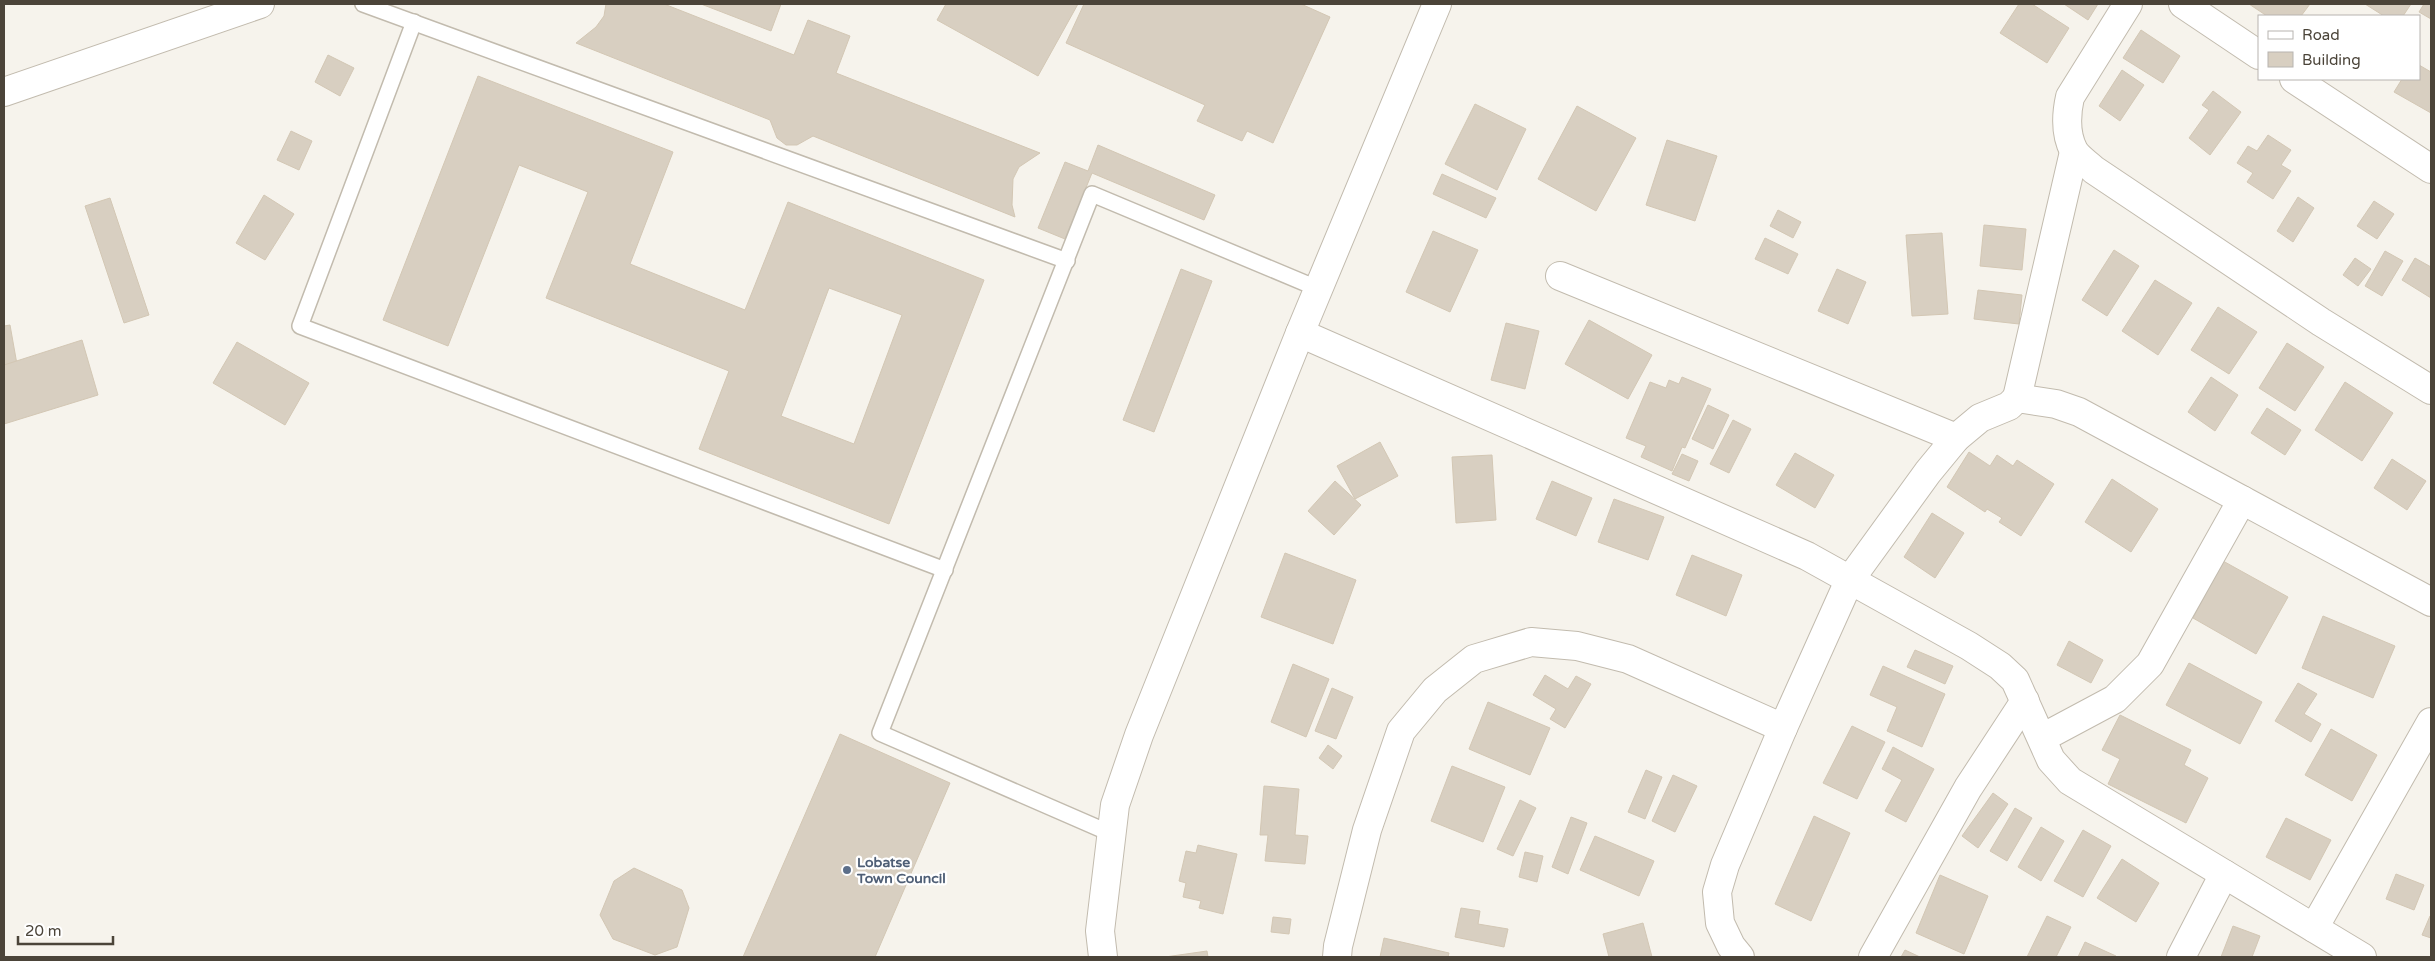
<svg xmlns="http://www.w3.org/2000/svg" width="2435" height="961" font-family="'Varela Round',sans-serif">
<rect width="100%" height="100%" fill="#f6f3ec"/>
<g fill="#d8cfc1" stroke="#d3c7b4" fill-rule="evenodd">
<polygon points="606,4 664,4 794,55 808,20 850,36 836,73 1040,153 1019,167 1013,179 1012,205 1015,217 813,136 797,145 786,145 777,138 770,120 576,43 596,27 604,16"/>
<polygon points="701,4 781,4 771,31"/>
<polygon points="946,4 1078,4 1038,76 937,20"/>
<polygon points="1084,4 1301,4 1330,17 1273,143 1247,131 1242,141 1197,121 1205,105 1066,43"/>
<polygon points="2019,4 2032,4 2069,28 2047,63 2000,33"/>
<polygon points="2064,4 2098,4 2088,20"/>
<polygon points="2249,4 2310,4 2301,16 2267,16"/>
<polygon points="2365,4 2411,4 2403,16 2384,16"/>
<polygon points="2424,4 2431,4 2431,19 2419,12"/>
<polygon points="2141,30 2180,56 2163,83 2123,58"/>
<polygon points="328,55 354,68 340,96 315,82"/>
<polygon points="2419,65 2431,72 2431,113 2394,92 2402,79 2419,79"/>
<polygon points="2122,70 2144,85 2120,121 2099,106"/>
<path d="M478,76L673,152L630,264L745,310L788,202L984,280L889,524L699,449L729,371L546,298L588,192L519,165L448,346L383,320ZM829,288L902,315L854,444L781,416Z"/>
<polygon points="2213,91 2241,112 2210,155 2189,138 2209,110 2202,105"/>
<polygon points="1475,104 1526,129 1497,190 1445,164"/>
<polygon points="1577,106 1636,138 1596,211 1538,179"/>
<polygon points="291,131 312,141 299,170 277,160"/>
<polygon points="2268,135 2291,150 2281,165 2291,171 2273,199 2247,182 2253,173 2237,163 2248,146 2257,151"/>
<polygon points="1667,140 1717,156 1695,221 1646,205"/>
<polygon points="1098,145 1215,195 1204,220 1092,173 1065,239 1038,228 1065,162 1088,171"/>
<polygon points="1442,174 1496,198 1486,218 1433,194"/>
<polygon points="264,195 294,214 265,260 236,243"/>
<polygon points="2298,197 2314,208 2293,242 2277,231"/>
<polygon points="110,198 149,315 124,323 85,206"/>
<polygon points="2374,201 2394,214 2377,239 2357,226"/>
<polygon points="1778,210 1801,222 1793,238 1770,226"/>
<polygon points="1984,225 2026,229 2022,270 1980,266"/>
<polygon points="1433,231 1478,250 1450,312 1406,292"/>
<polygon points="1942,233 1948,314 1912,316 1906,235"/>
<polygon points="1765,238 1798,254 1788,274 1755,259"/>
<polygon points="2114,250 2139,266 2107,316 2082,300"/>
<polygon points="2385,251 2403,261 2382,296 2365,286"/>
<polygon points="2355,258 2371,269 2358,286 2343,275"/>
<polygon points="2415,258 2431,267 2431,298 2402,280"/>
<polygon points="1181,269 1212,281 1154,432 1123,420"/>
<polygon points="1837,269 1866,282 1848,324 1818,311"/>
<polygon points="2155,280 2192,303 2158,355 2122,331"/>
<polygon points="1978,290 2022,295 2019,324 1974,319"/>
<polygon points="2218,307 2257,332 2229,374 2191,350"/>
<polygon points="1589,320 1652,355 1628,399 1565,364"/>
<polygon points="1506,323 1539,331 1525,389 1491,380"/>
<polygon points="10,325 18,370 4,372 4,326"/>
<polygon points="82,340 98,395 4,424 4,365"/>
<polygon points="237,342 309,383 285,425 213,383"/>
<polygon points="2287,343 2324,367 2295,411 2259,388"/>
<polygon points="1682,377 1711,389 1685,448 1682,447 1672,471 1641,457 1646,446 1626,438 1650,382 1666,388 1669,380 1679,384"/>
<polygon points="2211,377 2238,395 2215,431 2188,412"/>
<polygon points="2345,382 2393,413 2362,461 2315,430"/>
<polygon points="1708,405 1729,415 1713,449 1692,439"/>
<polygon points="2267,408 2301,430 2285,455 2251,433"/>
<polygon points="1733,420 1751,429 1729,473 1710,464"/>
<polygon points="1380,442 1398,476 1355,499 1337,466"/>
<polygon points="1969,452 1990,466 1997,455 2013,466 2017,460 2054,484 2021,536 1999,522 2002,518 1987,509 1985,512 1947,487"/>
<polygon points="1795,453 1834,475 1815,508 1776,485"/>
<polygon points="1682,454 1698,461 1689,481 1672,474"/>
<polygon points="1492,455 1496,520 1456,523 1452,457"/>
<polygon points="2392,459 2426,481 2407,510 2374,488"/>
<polygon points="2112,479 2158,509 2131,552 2085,522"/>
<polygon points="1335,481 1361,505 1334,535 1308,511"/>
<polygon points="1552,481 1592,498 1576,536 1536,519"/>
<polygon points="1614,499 1664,517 1648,560 1598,542"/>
<polygon points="1932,513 1964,533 1935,578 1904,557"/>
<polygon points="1285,553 1356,580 1333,644 1261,617"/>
<polygon points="1692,555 1742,575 1726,616 1676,595"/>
<polygon points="2223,561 2288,597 2256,654 2193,618"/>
<polygon points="2323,616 2395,646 2373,698 2302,668"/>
<polygon points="2069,641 2103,660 2091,683 2057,665"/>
<polygon points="1915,650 1953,666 1945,684 1907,667"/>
<polygon points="2189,663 2262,702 2240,744 2166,705"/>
<polygon points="1293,664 1329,679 1306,737 1271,722"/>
<polygon points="1883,666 1945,694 1922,747 1887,731 1897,707 1870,695"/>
<polygon points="1545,675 1568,689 1576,676 1591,684 1565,728 1550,719 1556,709 1533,695"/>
<polygon points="2298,683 2317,694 2304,714 2321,724 2311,742 2275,721"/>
<polygon points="1332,688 1353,697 1336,739 1315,731"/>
<polygon points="1488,702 1550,728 1530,775 1469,749"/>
<polygon points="2120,715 2191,750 2184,765 2208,778 2186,823 2108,784 2120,759 2102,750"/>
<polygon points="1852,726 1885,742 1857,799 1823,783"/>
<polygon points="2331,729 2377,755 2352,801 2305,775"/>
<polygon points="840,734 950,783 875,957 743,957"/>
<polygon points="1328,745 1342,756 1333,769 1319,758"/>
<polygon points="1893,747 1934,769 1906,822 1885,811 1902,780 1882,769"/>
<polygon points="1452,766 1505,787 1483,842 1431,821"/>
<polygon points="1646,770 1662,777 1645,819 1628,812"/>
<polygon points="1673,775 1697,786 1675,832 1652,821"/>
<polygon points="1264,786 1299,789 1295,835 1308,836 1305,864 1265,861 1268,835 1260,835"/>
<polygon points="1993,793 2008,804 1978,848 1962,836"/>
<polygon points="1520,800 1536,808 1513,856 1497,849"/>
<polygon points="2015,808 2032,818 2007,861 1990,851"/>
<polygon points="1814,816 1850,833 1811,921 1775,904"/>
<polygon points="1571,817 1587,823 1568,874 1552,867"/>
<polygon points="2286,818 2331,840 2310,880 2266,857"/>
<polygon points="2041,827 2064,841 2041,881 2018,867"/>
<polygon points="2083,830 2111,846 2083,897 2054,881"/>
<polygon points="1595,836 1654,861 1639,896 1580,870"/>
<polygon points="1198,845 1237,854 1223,914 1199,908 1201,901 1183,897 1186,883 1179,881 1186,851 1196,853"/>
<polygon points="1525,852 1543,856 1537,882 1519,877"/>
<polygon points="2122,859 2159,883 2136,922 2097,898"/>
<polygon points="634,868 682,890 689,908 677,947 655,955 613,939 600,915 614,881"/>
<polygon points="2396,874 2424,885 2414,910 2386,899"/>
<polygon points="1940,875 1988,896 1964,954 1916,933"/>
<polygon points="1461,908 1480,911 1478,924 1508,929 1504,947 1455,937"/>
<polygon points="2047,916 2071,927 2056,957 2027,957"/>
<polygon points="2430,916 2431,917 2431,938 2422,935"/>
<polygon points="1273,917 1291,919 1289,934 1271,932"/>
<polygon points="1643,923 1652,957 1609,957 1603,934"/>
<polygon points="2233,926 2260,936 2252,957 2221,957"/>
<polygon points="1384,938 1449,953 1448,957 1380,957"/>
<polygon points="2085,942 2116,956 2115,957 2078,957"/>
<polygon points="1905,950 1920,957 1901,957"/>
<polygon points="1207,951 1208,957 1165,957"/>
</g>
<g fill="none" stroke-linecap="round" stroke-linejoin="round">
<defs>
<g id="service">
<polyline points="363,4 1067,261"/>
<polyline points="414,22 300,326 945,570"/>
<polyline points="1112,834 880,733 1092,194 1319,289"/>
</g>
<g id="minor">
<path d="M2128,4L2070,97C2066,115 2065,134 2074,151C2078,158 2088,164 2094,170L2321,322L2431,390"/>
<polyline points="2183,4 2259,55"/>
<polyline points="2294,79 2431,169"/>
<polyline points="4,92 260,4"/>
<polyline points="1560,276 1956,438"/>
<polyline points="1300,333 1807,556 1969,646 2000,666 2015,680 2051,760 2070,781 2362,957"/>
<polyline points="2017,398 2074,152"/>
<polyline points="2042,738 2115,699 2150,664 2242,500"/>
<polyline points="2314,928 2431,722"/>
<polyline points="1337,957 1338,946 1367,830 1401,731 1435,690 1474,659 1531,642 1577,646 1628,659 1783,728"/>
<polyline points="1740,957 1731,946 1720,923 1717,892 1725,865 1783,728 1849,581 1928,472 1956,438 1980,418 2009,406 2017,398 2056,404 2079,412 2431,602"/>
<polyline points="1873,957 1968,788 2025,701"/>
<polyline points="2181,957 2224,874"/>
</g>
<polyline id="tertiary" points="1103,957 1100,931 1115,805 1139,735 1300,333 1437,4"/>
</defs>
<use href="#service" stroke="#c2bbae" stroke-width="18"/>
<use href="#minor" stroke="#c2bbae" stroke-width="30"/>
<use href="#tertiary" stroke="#c2bbae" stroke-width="30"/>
<use href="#service" stroke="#fff" stroke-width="15"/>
<use href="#minor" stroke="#fff" stroke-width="28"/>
<use href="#tertiary" stroke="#fff" stroke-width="28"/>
</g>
<circle fill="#5c6f8a" stroke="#fff" stroke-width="2" cx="847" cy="870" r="5"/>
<g text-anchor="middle" stroke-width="4.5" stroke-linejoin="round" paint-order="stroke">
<g font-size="14" font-weight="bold" fill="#4e5e75" stroke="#fff" text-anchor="start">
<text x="857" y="867">Lobatse<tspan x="857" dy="16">Town Council</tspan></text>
</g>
</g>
<rect width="2435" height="961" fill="none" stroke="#4b4439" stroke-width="10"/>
<rect x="2258" y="15" width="162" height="65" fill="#ffffff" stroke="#b7b4b0"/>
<rect x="2268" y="31" width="25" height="8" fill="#ffffff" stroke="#b7b4b0"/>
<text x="2302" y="40" font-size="15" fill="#4b4439">Road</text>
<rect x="2268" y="52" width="25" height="15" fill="#d8cfc1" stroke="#b7b4b0"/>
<text x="2302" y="65" font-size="15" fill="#4b4439">Building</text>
<path d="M18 936v8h95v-8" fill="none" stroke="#4b4439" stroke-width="2.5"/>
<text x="25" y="936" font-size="15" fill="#4b4439" stroke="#ffffff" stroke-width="4" paint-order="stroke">20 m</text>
</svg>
